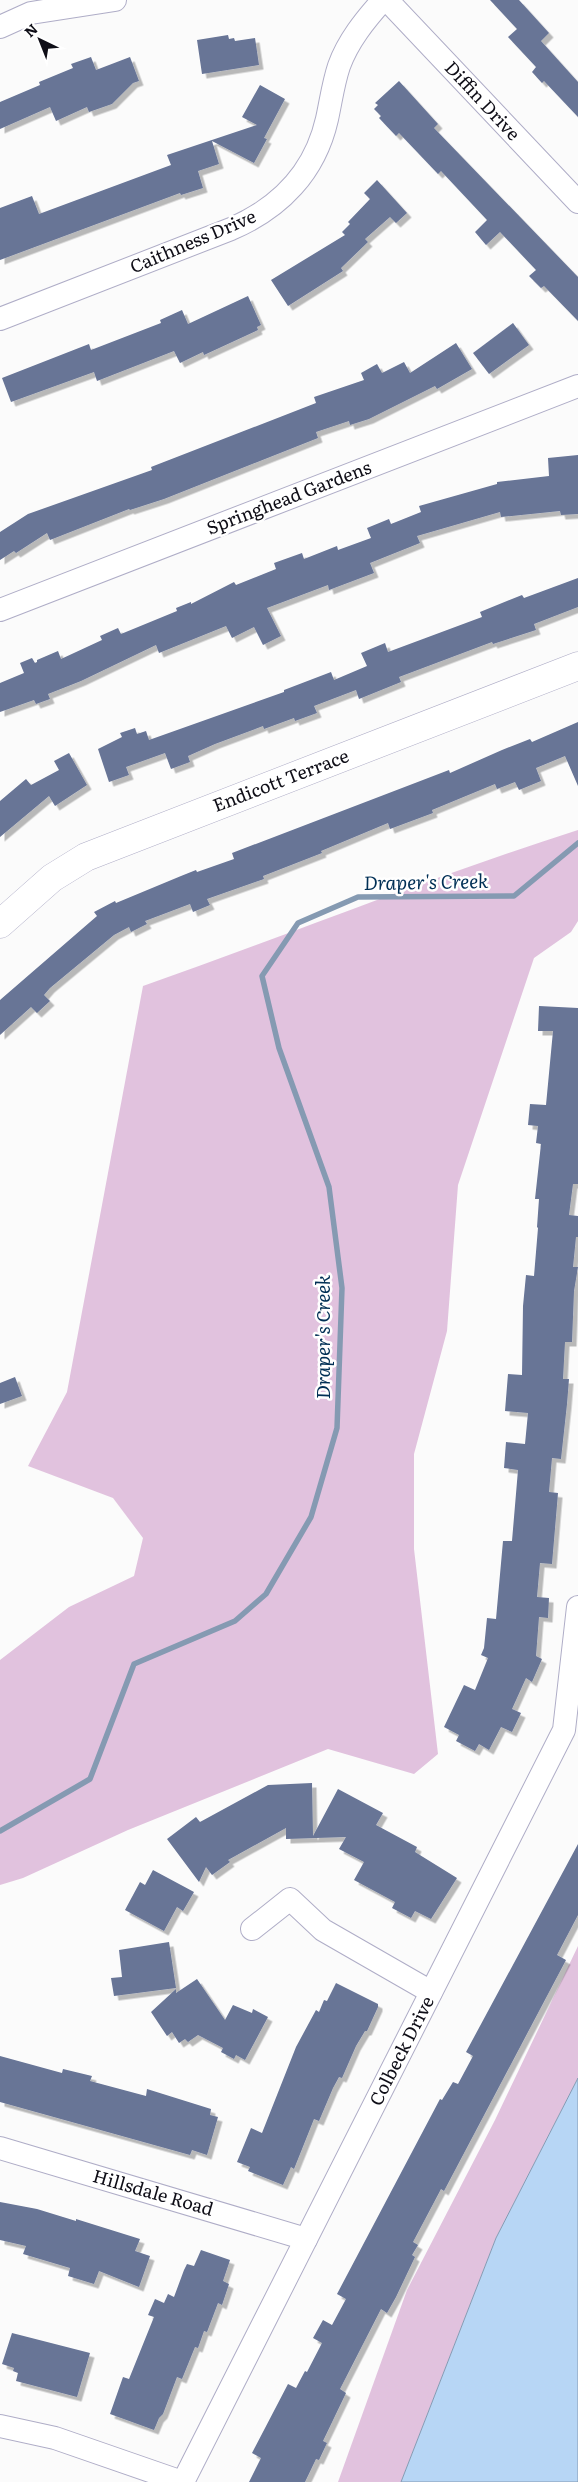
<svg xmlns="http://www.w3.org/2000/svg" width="578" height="2482" font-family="Literata,serif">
<defs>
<filter id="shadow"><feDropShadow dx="4.5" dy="4.5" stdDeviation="0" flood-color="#0004"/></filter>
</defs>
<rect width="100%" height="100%" fill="#fbfbfb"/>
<g fill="#e1c2de">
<path d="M578,830V921L571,932L534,958L458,1185L447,1331L414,1454V1549L438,1754L414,1774L328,1749L128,1830L23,1878L0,1885V1660L69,1607L134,1576L143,1538L113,1498L28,1466L67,1392L143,986C288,935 431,877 578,830Z"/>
<polygon points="578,1946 578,2078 496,2238 401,2482 338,2482 407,2290 495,2120"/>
</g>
<polygon fill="#b7d6f5" stroke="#859ab2" points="578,2078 578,2482 401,2482 496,2238"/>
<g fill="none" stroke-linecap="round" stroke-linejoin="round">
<polyline stroke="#859ab2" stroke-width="5.5" points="0,1831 90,1779 134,1664 235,1621 266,1594 311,1517 337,1428 342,1288 329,1187 279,1048 262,976 298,923 358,897 514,896 578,843"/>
</g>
<g fill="#677496" filter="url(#shadow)">
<polygon points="490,0 519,0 549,33 541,41 578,82 578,117 544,81 542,83 532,72 536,67 508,37 517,29"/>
<polygon points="228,35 229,39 234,38 235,41 255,38 259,65 202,74 197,40"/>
<polygon points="91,57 96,70 130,57 139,81 133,83 112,104 89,112 87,107 56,121 50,107 0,129 0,102 40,85 39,82 73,68 71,64"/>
<polygon points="399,81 438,124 434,128 578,277 578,321 544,286 541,288 529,276 536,270 500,232 486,245 475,232 487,220 441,171 438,174 399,133 396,136 379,118 381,116 374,109 378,105 375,103"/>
<polygon points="260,85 285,99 264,138 267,139 254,163 212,141 219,164 198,171 203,188 181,195 180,193 0,260 0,208 32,196 39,214 171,165 167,155 257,125 242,117"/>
<polygon points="377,180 407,213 396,223 390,217 365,239 368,242 341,268 343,271 288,306 271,280 345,235 342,232 350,224 348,222 370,199 364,193"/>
<polygon points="248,296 261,325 257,327 258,330 204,355 203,352 180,363 174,351 97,381 94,372 11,402 2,378 89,344 91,350 161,323 160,320 182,310 188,324"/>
<polygon points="513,323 529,345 489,374 473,353"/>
<polygon points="456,343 472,369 437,389 435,386 369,419 350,425 349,421 316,432 318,438 164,499 130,510 129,509 50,540 47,533 16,553 14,551 0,560 0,532 28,514 152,470 151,467 316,403 314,397 364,380 361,373 377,364 382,373 404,362 410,373"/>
<polygon points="578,455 578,514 561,515 560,511 501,517 500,512 417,536 420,543 370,563 374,573 329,590 328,585 267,608 281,636 263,645 254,627 232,638 226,626 159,653 156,645 81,681 48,694 50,699 36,704 34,700 0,712 0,683 24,673 20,663 32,658 35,663 37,662 37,660 58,651 61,659 102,640 100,636 118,628 121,634 177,611 176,608 191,602 191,604 234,582 236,585 276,569 274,563 302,553 304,559 337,546 338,550 371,538 367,528 389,519 391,524 421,512 419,506 497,484 497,482 549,476 548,458"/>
<polygon points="578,578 578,607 534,624 536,630 493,644 492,642 399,677 401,682 359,699 356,690 314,706 317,713 295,721 294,718 264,729 263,726 215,744 188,756 190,762 171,769 165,753 126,767 129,775 109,782 98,749 122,737 120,733 135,728 137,734 146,731 149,740 284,692 284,690 331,672 334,680 367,666 361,653 385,643 388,652 482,617 480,612 522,595 524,598"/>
<polygon points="578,722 578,786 565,756 536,768 541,781 519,790 515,782 497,789 495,784 432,810 433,813 390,829 388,823 321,851 322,853 263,876 264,879 207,899 210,905 193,912 190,904 145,921 147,924 131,932 129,927 114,935 50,988 44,995 50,1001 37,1013 31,1007 0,1035 0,1000 97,916 94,912 115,901 116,903 181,876 196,870 197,872 234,859 232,853 449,770 450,773 502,750 530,739 532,742"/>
<polygon points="69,753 87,785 55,806 49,796 0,837 0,801 26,779 31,785 59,770 54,761"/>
<polygon points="539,1006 578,1008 578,1184 573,1184 569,1215 578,1216 578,1237 576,1237 573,1267 578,1267 574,1291 572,1342 565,1342 563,1379 569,1379 567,1404 561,1459 552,1458 549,1492 558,1493 552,1564 540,1563 537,1597 549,1598 548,1618 539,1617 536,1656 542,1659 532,1682 526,1678 512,1709 521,1713 512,1732 501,1727 489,1750 479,1744 475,1751 456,1741 459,1735 444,1727 464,1685 475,1690 488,1658 481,1655 484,1648 487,1618 496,1619 503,1541 512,1541 518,1470 504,1468 506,1442 525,1444 528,1413 505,1411 508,1374 522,1375 523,1306 526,1275 534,1276 538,1228 537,1227 539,1199 535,1199 541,1144 536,1143 538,1126 528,1125 530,1104 546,1105 553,1031 538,1031"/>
<polygon points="15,1377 22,1396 0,1404 0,1383"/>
<polygon points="312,1783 313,1836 338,1789 383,1813 376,1825 417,1847 415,1852 457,1878 431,1919 415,1911 411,1918 392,1908 395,1902 354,1880 364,1862 339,1849 346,1837 286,1839 286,1828 228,1860 230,1862 212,1875 206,1867 199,1882 167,1839 196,1817 200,1822 268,1785"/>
<polygon points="578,1844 578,1915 557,1955 566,1960 444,2191 441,2189 413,2242 418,2245 412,2255 415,2257 396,2297 387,2313 381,2309 340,2389 346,2393 323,2441 327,2443 319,2460 316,2459 305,2482 249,2482 261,2458 252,2453 288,2384 296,2388 305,2371 307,2372 322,2343 313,2338 323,2320 332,2325 346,2299 337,2294 440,2099 442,2100 453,2082 458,2084 473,2056 466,2052"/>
<polygon points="153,1870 194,1892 183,1911 177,1907 164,1931 125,1910 140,1882 145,1885"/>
<polygon points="169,1942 176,1988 114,1996 111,1978 122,1977 119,1950"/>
<polygon points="197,1979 225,2020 233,2005 252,2013 253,2009 268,2017 245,2060 236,2055 234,2059 221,2052 223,2048 198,2035 188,2042 185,2039 179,2043 172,2032 167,2036 151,2012 176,1989 176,1993"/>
<polygon points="336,1983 378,2004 378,2007 367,2031 365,2031 356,2046 342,2078 339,2077 333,2088 319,2121 314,2119 294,2169 291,2167 283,2185 248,2171 250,2167 237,2162 251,2128 262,2133 296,2047 316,2010 319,2012 324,2000 327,2001"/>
<polygon points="0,2056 62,2073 63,2069 92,2076 90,2081 146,2096 147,2089 211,2109 210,2115 218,2117 207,2155 192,2150 190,2155 0,2102"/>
<polygon points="0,2202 37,2209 76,2221 76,2219 140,2239 135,2251 150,2256 139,2287 99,2271 94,2284 68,2276 70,2268 23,2254 26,2246 0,2240"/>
<polygon points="201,2250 230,2260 223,2281 229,2284 222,2305 218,2303 207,2332 204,2331 198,2348 195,2347 182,2379 177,2377 163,2414 159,2418 154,2430 110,2414 123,2377 129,2379 154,2317 148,2315 155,2299 164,2303 168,2294 174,2297 184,2270 187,2264 194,2266"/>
<polygon points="12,2333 90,2353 77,2397 16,2381 18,2373 13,2371 14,2368 2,2364"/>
</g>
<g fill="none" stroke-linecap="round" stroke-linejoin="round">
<defs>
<g id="minor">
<polyline points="387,0 578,202"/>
<polyline points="0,27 31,13 115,0"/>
<path d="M0,319L231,229C280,208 315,172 327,119C331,101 333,84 339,66C348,41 365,20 383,0"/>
<polyline points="0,610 578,386"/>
<polyline points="252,1929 290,1899 323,1930 431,1992"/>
<polyline points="0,2148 306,2239"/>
<polyline points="0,2426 55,2438 182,2482"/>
<polyline points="183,2482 564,1730 578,1607"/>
</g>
<polyline id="tertiary" points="0,924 52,878 86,857 578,666"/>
</defs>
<use href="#minor" stroke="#afadc7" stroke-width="24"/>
<use href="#tertiary" stroke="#afadc7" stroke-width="29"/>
<use href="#minor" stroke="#fff" stroke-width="22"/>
<use href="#tertiary" stroke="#fff" stroke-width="28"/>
</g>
<g text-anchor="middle" stroke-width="5" stroke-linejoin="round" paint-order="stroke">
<g font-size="18" fill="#0f0e17" stroke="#fff">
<text transform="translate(482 101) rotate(47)" y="6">Diffin Drive</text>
<text transform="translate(193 242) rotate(-23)" y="6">Caithness Drive</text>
<text transform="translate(289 498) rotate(-21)" y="6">Springhead Gardens</text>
<text transform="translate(281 781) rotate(-21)" y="6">Endicott Terrace</text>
<text transform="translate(402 2051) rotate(-63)" y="6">Colbeck Drive</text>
<text transform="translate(153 2193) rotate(16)" y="6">Hillsdale Road</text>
</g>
<g font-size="19" font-style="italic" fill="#002f55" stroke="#fff">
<text transform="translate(426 882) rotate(-1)" y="7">Draper's Creek</text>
<text transform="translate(323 1337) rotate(-90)" y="7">Draper's Creek</text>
</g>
</g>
<g transform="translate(40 40) rotate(317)" stroke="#ffffff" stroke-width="4" paint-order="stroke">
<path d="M0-4L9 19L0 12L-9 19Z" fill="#0f0e17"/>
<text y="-8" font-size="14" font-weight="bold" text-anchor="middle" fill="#0f0e17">N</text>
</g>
</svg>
